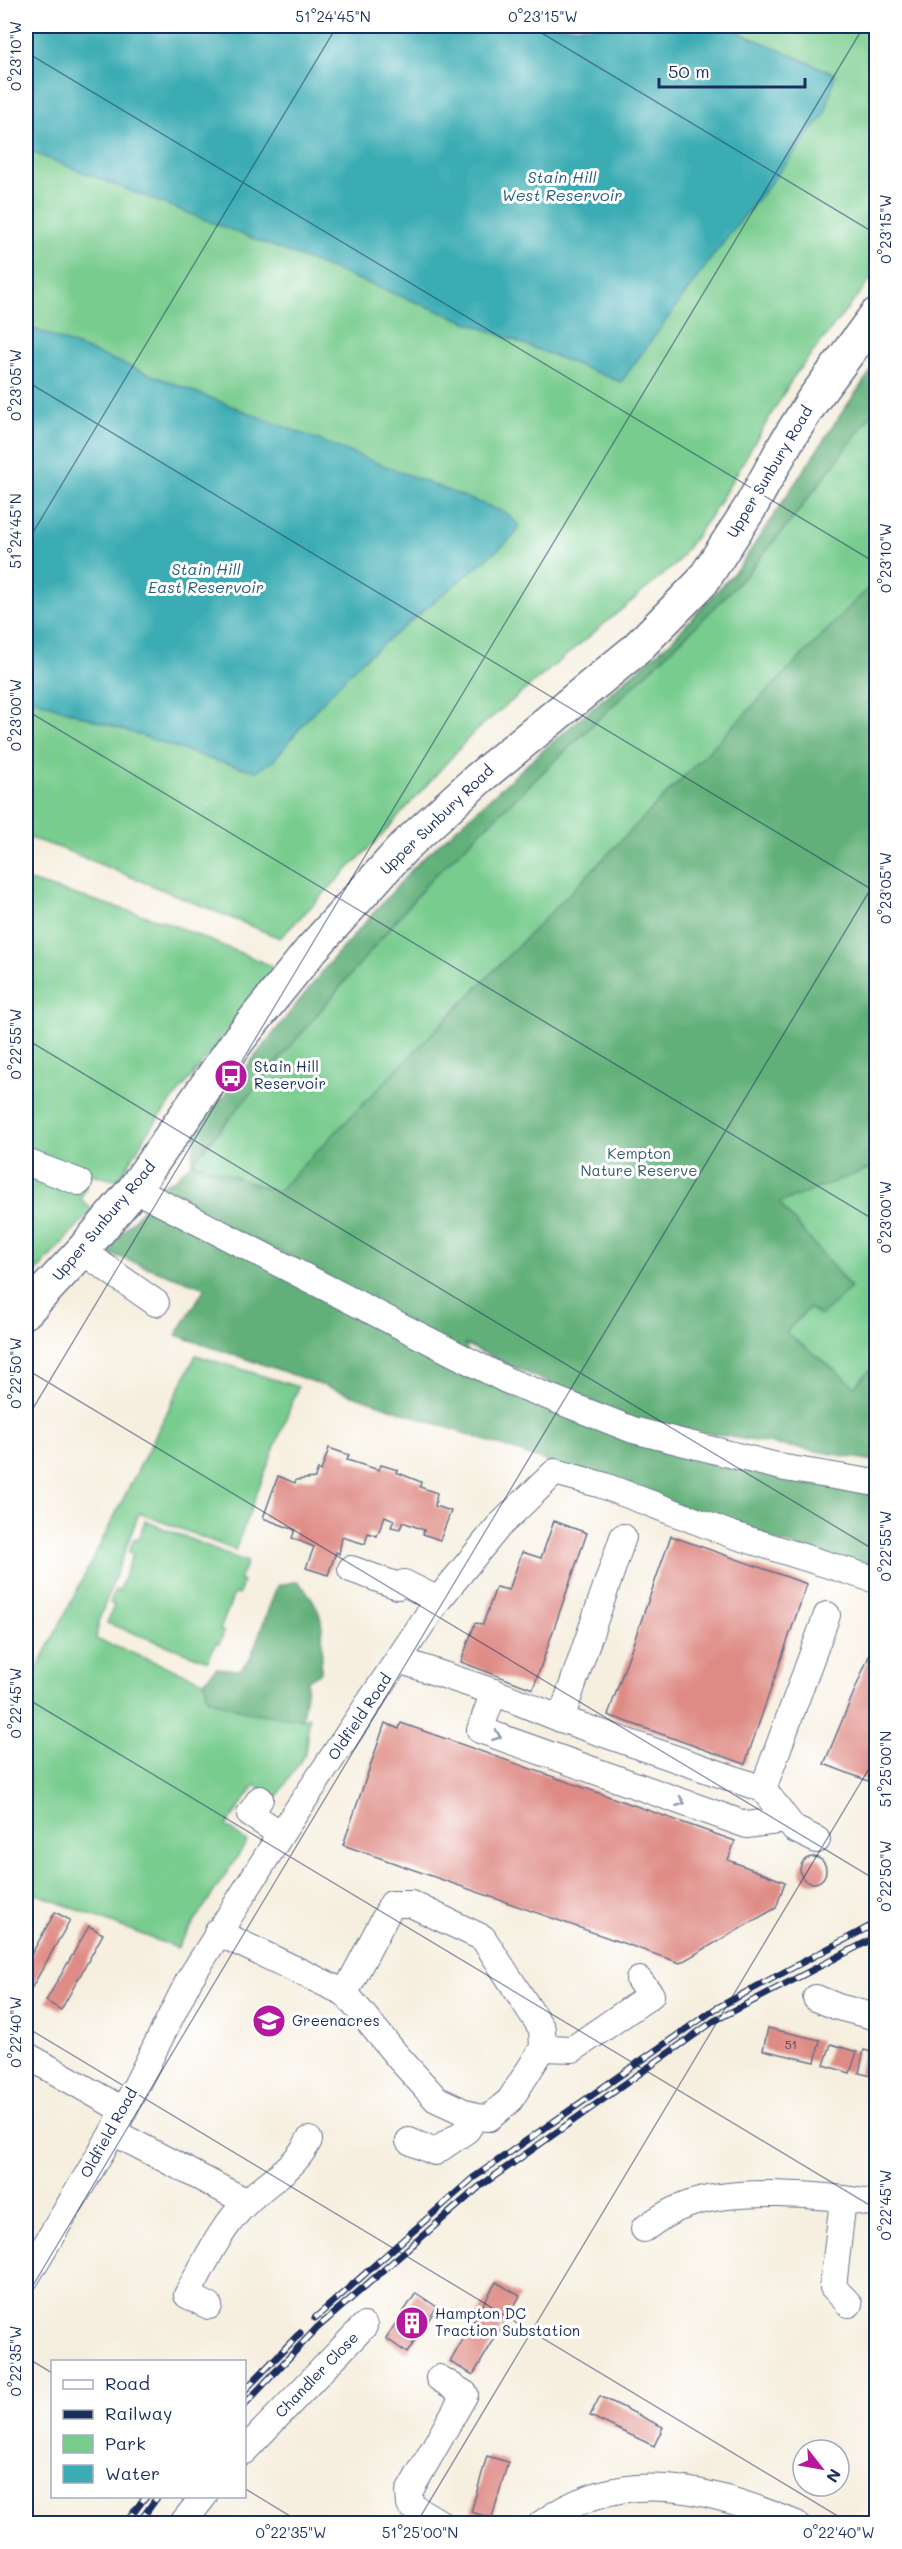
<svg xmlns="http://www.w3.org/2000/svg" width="902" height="2549" font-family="Mali,sans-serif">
<rect width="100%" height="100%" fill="#fff"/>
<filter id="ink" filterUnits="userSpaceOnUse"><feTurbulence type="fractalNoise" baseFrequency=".0167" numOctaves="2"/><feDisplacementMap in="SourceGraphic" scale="12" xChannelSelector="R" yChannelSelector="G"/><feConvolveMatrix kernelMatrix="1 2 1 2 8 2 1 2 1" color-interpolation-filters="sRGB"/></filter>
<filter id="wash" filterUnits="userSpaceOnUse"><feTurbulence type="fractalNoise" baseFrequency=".008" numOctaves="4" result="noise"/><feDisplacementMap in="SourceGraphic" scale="24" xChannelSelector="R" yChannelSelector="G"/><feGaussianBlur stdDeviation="1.35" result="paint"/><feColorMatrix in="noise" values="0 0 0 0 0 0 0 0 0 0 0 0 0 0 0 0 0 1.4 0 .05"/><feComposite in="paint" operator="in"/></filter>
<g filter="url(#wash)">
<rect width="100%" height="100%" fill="#f6efdf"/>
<g fill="#78cc8e" stroke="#4a7e76" stroke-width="1.5">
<polygon points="724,26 876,26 876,273 794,376 714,511 675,565 473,733 382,835 280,938 63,849 26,837 26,697 216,761 273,761 313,712 356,666 513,537 508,514 26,326 26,150 621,382 715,253 825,114 835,74"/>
<polygon points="876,408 876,1461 773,1444 512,1367 151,1191 175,1179 192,1162 432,878 696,626 746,575 794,517"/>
<polygon points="26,880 163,921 277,968 150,1129 118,1181 90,1174 81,1199 92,1210 26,1283"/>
<polygon points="196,1355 298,1387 235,1550 139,1513 99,1620 96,1639 204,1681 209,1699 302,1719 309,1717 305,1754 275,1800 255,1785 226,1826 247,1842 177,1948 26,1890 26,1691"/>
<polygon points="145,1521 247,1562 239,1580 243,1582 239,1595 234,1594 220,1630 224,1632 219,1644 216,1643 208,1661 107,1623 114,1605 110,1603 115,1590 119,1591 133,1554 129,1552 134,1539 138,1540"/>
</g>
<g fill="#62b079" stroke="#3e706c" stroke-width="1.5">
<polygon points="876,364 876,408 794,517 746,575 696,626 432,878 193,1162 277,1192 876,580 876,1166 779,1203 851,1288 820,1316 809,1308 786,1332 855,1386 876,1364 876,1461 628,1420 465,1344 473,1370 638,1443 876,1493 876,1569 729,1528 557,1465 176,1335 205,1288 105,1252 144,1208 159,1213 284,1274 299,1260 151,1191 175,1179 192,1162 195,1132 330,962 416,865 542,751 672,640 740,566 839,417"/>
<path d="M297,1581C329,1611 322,1632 321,1672L308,1680L302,1719L250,1713L208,1699L204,1681L216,1668L239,1670L250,1659L277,1586Z"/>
</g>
<g fill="#3aacb3" stroke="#2a6e88" stroke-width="1.5">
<polygon points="26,26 724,26 835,74 825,114 715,253 621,382 26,150"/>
<polygon points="26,326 508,514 519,526 513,537 356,666 313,712 273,761 256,771 216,761 26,697"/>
</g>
<g id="blocks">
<g fill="#df8b85">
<polygon points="329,1448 349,1455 347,1460 379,1470 381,1465 398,1470 396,1472 421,1482 420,1487 437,1493 435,1506 451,1511 440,1540 423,1534 424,1530 403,1522 400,1529 391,1527 394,1520 385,1516 377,1536 368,1533 365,1544 342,1537 339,1554 336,1552 328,1575 306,1568 314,1547 292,1538 295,1530 263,1518 278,1476 295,1483 296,1480 315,1478 318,1469 321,1471"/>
<polygon points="554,1521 587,1533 533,1689 461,1662 475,1623 483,1624 496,1587 509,1590 522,1552 541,1558"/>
<polygon points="671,1536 807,1584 745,1764 608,1715"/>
<polygon points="876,1639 876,1784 824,1764"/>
<polygon points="385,1723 399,1729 401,1723 735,1841 728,1860 785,1882 776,1908 680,1963 343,1845"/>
<circle cx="813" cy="1870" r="13"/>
<polygon points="55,1912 70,1920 31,1989 26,1986 26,1964"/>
<polygon points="89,1926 103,1934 61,2010 46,2001"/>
<polygon points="768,2028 820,2040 815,2062 763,2050"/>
<polygon points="831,2044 857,2052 850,2073 824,2065"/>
<polygon points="864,2050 876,2053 876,2077 859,2073"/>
<polygon points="496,2282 520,2296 473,2375 450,2362"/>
<polygon points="416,2293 437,2307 407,2353 386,2338"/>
<polygon points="600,2396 663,2427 654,2446 590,2416"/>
<polygon points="487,2456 508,2462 492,2518 471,2512"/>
</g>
</g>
</g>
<g filter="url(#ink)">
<use href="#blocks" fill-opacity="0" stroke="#68728b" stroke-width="1.5"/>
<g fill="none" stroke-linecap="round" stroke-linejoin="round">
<defs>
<g id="minor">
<polyline points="26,1162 79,1182"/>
<polyline points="134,1189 506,1380 633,1430 785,1468 876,1483"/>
<polyline points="82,1251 156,1303"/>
<polyline points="351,1569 398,1586 404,1583 438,1600"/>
<polyline points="399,1660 494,1692 561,1719 763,1789 794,1829 817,1840"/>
<polyline points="494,1692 480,1730 747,1825 786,1820"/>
<polyline points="561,1719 623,1537"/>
<polyline points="763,1789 827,1615"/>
<polyline points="260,1799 250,1814 281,1834"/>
<polyline points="217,1932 345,1993 398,2057 436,2099 475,2117 489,2118 510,2100 543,2048 542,2029 483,1938 411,1904 392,1904 345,1993"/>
<polyline points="816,1998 838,2007 876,2017"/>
<polyline points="543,2048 573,2049 651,1995 639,1980"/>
<polyline points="26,2055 123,2110"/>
<polyline points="113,2132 247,2202"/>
<polyline points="409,2141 435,2152 467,2130 475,2117"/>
<polyline points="843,2199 833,2287 849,2304"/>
<path d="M644,2229C656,2220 669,2211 684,2206C731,2187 826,2194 876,2204"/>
<polyline points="26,2278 113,2132 189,1980 281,1834 438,1600 498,1527 555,1472 602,1485 730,1534 876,1580"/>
<path d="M209,2306L187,2295C205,2263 220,2228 247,2202C270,2179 294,2170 309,2140"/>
<polyline points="439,2378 465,2394 409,2492 410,2505 442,2524"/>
<polyline points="244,2451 364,2326"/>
<polyline points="182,2524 204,2496"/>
<path d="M541,2524C621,2464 711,2488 796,2524"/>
</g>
<polyline id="highway" points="26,1311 82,1251 134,1189 239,1039 311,950 404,847 478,779 634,651 702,582 750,508 787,441 813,400 876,315"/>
</defs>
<use href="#minor" stroke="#68728b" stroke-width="28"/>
<use href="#highway" stroke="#68728b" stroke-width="36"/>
<use href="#minor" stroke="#fff" stroke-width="26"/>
<use href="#highway" stroke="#fff" stroke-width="33"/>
<defs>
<g id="rail">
<polyline points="315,2318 473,2178 715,2009 876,1923"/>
<polyline points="244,2391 300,2333"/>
<polyline points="244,2405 317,2328 479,2187 714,2021 876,1937"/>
<polyline points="125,2524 146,2496"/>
<polyline points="138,2524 158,2496"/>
</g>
</defs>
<use href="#rail" stroke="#1b2f5e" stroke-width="7"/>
<use href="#rail" stroke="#fff" stroke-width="4.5" stroke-dasharray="14" stroke-linecap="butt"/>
</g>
<defs><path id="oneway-chevron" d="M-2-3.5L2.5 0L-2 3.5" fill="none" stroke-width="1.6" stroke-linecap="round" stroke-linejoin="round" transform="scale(1.5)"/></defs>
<g stroke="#8d97ae">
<use href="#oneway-chevron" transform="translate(497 1736) rotate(20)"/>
<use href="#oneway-chevron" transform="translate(681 1802) rotate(20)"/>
</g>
</g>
<path fill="none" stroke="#1b2f5e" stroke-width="1.5" stroke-opacity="0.45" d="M530,26L876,234M26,52L876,563M26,381L876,892M26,544L337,26M26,710L876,1221M26,1039L876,1551M26,1369L876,1880M26,1420L864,26M26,1698L876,2209M26,2027L851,2524M26,2297L876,880M26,2357L52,2373M244,2488L303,2524M416,2524L876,1757"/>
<defs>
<symbol id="bus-disc" viewBox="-11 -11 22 22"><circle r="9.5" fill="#b5179e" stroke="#fff"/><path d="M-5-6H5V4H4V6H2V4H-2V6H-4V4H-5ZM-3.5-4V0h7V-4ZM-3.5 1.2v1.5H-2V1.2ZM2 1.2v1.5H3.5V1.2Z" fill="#fff"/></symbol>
<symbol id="school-disc" viewBox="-11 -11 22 22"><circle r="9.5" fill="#b5179e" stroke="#fff"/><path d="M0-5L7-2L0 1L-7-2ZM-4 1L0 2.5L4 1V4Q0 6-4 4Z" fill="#fff"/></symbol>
<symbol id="building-disc" viewBox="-11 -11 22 22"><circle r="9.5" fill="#b5179e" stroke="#fff"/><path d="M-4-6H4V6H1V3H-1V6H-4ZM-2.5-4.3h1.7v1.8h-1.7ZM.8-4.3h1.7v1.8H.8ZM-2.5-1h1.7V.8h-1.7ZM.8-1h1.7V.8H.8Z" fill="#fff"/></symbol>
</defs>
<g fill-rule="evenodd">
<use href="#bus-disc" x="212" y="1057" width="38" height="38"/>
<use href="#school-disc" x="250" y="2002" width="38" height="38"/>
<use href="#building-disc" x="393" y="2304" width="38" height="38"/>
</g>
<g text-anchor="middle" stroke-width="6" stroke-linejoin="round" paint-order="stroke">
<g font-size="12" fill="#4c4668">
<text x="791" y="2049">51</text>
</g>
<g font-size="15" fill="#1b2f5e" stroke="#fff">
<text transform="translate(770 472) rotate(-59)" y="5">Upper Sunbury Road</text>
<text transform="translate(437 820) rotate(-44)" y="5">Upper Sunbury Road</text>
<text transform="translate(104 1221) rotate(-50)" y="5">Upper Sunbury Road</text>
<text transform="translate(360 1717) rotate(-56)" y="5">Oldfield Road</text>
<text transform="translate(109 2133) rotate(-61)" y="5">Oldfield Road</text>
<text transform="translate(317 2375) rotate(-46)" y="5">Chandler Close</text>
</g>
<g font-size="15" fill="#1b2f5e" stroke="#fff" text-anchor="start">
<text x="254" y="1072">Stain Hill<tspan x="254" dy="17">Reservoir</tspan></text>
<text x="292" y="2026">Greenacres</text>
<text x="435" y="2319">Hampton DC<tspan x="435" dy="17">Traction Substation</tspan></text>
</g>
<g font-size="15" fill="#375e6c" stroke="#fff">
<text x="639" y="1159">Kempton<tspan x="639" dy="17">Nature Reserve</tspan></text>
</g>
<g font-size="16" font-style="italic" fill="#276180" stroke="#fff">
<text x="562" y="183">Stain Hill<tspan x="562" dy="18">West Reservoir</tspan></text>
<text x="206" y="575">Stain Hill<tspan x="206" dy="18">East Reservoir</tspan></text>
</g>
</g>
<rect width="902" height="2549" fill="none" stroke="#fff" stroke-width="66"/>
<rect x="51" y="2360" width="195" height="138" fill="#ffffff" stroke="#a4acbf" stroke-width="1.5"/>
<rect x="63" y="2380" width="30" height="9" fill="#ffffff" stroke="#a4acbf" stroke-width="1.5"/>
<text x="105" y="2390" font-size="18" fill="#1b2f5e">Road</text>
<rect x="63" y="2410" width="30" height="9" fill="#1b2f5e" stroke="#a4acbf" stroke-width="1.5"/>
<text x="105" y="2420" font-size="18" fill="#1b2f5e">Railway</text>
<rect x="63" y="2435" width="30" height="18" fill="#78cc8e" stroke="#a4acbf" stroke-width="1.5"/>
<text x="105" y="2450" font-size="18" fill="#1b2f5e">Park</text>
<rect x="63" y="2465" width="30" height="18" fill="#3aacb3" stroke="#a4acbf" stroke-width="1.5"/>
<text x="105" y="2480" font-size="18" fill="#1b2f5e">Water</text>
<g transform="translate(821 2468) rotate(121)"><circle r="28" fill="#ffffff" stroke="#a4acbf" stroke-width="1.5"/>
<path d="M0-4.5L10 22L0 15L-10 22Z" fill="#b5179e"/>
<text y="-9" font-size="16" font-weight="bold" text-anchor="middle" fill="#1b2f5e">N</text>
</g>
<path d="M659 78v9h146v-9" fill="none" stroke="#1b2f5e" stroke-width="3"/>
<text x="668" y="78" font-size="18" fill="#1b2f5e" stroke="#ffffff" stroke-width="4.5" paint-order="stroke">50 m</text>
<rect x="33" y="33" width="836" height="2483" fill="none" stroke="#1b2f5e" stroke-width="2"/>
<g font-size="15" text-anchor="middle" fill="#1b2f5e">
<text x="333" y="22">51°24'45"N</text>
<text x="543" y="22">0°23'15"W</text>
<text transform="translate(16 56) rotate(-90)" y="5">0°23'10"W</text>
<text transform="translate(886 229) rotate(-90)" y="5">0°23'15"W</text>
<text transform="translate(16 385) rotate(-90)" y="5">0°23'05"W</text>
<text transform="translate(16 531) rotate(-90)" y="5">51°24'45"N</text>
<text transform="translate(886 558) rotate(-90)" y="5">0°23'10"W</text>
<text transform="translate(16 715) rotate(-90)" y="5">0°23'00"W</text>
<text transform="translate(886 888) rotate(-90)" y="5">0°23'05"W</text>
<text transform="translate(16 1044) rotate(-90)" y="5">0°22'55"W</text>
<text transform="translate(886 1217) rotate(-90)" y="5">0°23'00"W</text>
<text transform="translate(16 1373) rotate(-90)" y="5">0°22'50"W</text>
<text transform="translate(886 1546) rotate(-90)" y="5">0°22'55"W</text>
<text transform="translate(16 1703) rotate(-90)" y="5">0°22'45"W</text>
<text transform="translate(886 1769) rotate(-90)" y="5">51°25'00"N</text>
<text transform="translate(886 1876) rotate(-90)" y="5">0°22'50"W</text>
<text transform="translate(16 2032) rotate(-90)" y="5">0°22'40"W</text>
<text transform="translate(886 2205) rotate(-90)" y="5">0°22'45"W</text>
<text transform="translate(16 2361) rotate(-90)" y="5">0°22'35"W</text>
<text x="291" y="2538">0°22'35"W</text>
<text x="420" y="2538">51°25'00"N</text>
<text x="839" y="2538">0°22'40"W</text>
</g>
</svg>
